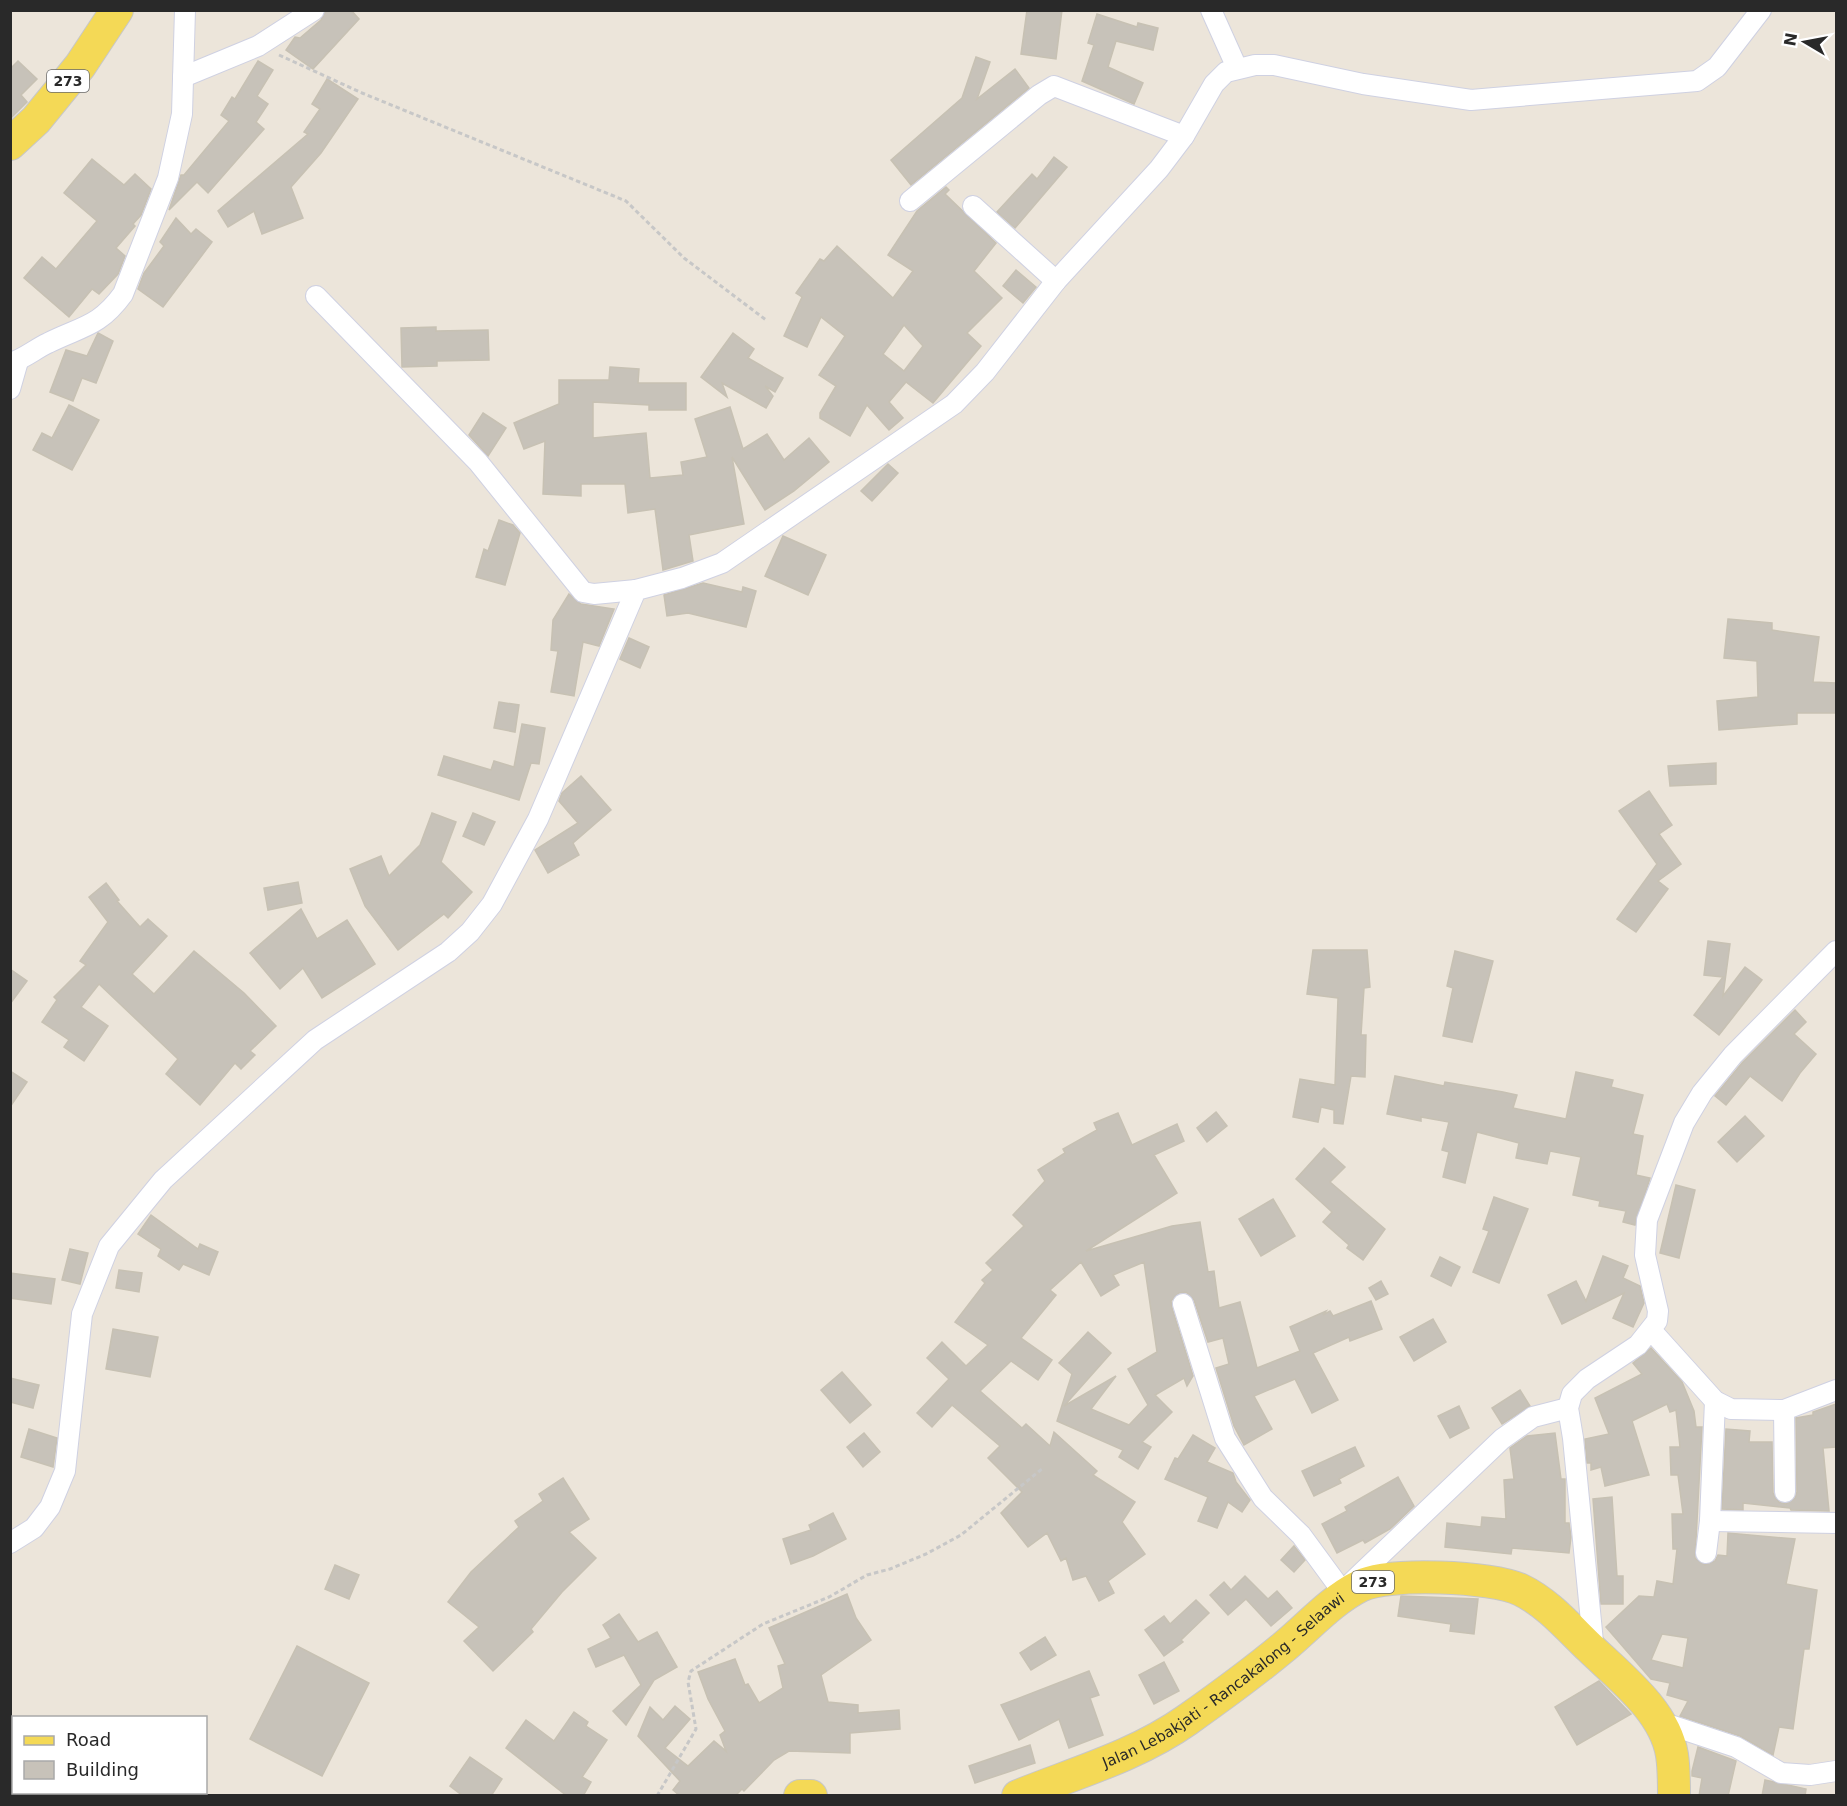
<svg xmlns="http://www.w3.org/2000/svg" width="1847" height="1806" font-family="'DejaVu Sans',sans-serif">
<rect width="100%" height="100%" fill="#ece5da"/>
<g fill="#c7c2b9" stroke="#c7c1b3" stroke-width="1.5" fill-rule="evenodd">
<polygon points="326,10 351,10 359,19 313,69 286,50 295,37 300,38 321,20"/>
<polygon points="1027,10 1062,10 1056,59 1021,54"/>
<polygon points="1097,14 1137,27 1138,23 1158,28 1153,50 1116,41 1108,67 1143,83 1134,104 1082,81 1094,45 1088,43"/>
<polygon points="976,57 990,62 977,99 1015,69 1029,88 911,185 891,160 962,98"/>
<polygon points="18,61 37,79 21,95 27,102 10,119 10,69"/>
<polygon points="258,61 273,70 257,96 268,104 256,122 264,129 208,193 197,182 169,210 181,175 184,175 229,121 221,115 232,97 235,99"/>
<polygon points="327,79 358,99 321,153 291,187 303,218 262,234 254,211 228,227 218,211 308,134 304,132 320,109 312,104"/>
<polygon points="1054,157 1067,167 1015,228 997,212 1032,174 1037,179"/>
<polygon points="92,159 124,185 135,174 151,189 141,215 133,224 135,226 116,248 125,256 118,274 99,294 92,289 69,317 24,278 42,257 56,269 97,221 64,193"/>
<path d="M946,187L949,190L945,194L996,243L974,271L1002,298L967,333L981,346L933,403L906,382L889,402L903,418L889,430L867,405L850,436L820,418V413L836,386L819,375L845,336L821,317L807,347L784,336L802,297L796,293L820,259L824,261L837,246L893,298L913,271L888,255L917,211ZM904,325L923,346L904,371L883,354Z"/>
<polygon points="176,218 191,234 196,229 212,242 163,307 138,289 144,273 164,246 160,242"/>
<polygon points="1016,270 1036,287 1023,303 1003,286"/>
<polygon points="436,327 436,331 488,330 489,360 437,361 437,366 402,367 401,328"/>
<polygon points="98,333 113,341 96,383 82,378 73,401 50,392 66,350 87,356"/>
<polygon points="733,333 754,349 748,358 783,378 775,392 765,386 773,396 766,408 722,383 727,397 701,377"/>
<polygon points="610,367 639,369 638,383 686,383 686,410 649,410 649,405 593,402 593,438 646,433 650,478 683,475 681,462 707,457 695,419 730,407 743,449 767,434 784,460 809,438 829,462 794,491 765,510 732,457 744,524 689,535 693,561 663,570 655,509 628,513 625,484 581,484 581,496 543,494 545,441 524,449 514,423 559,404 559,380 609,380"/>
<polygon points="69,405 99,420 72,470 33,450 42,433 52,438"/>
<polygon points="483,413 506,428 488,456 469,435"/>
<polygon points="888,464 898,473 872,501 861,491"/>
<polygon points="499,520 513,525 520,533 505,585 476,577 484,549 488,551"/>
<polygon points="783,536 826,555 808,595 765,576"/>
<polygon points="703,583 742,592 743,587 756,591 746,627 688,613 667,616 664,595"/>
<polygon points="569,594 581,604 614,609 599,646 583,642 574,696 551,692 558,651 551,650 553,620"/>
<polygon points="1728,619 1772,623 1772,630 1819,637 1813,682 1836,683 1836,713 1797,713 1797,724 1719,730 1717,701 1758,697 1757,661 1724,658"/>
<polygon points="629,638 649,647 640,668 620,659"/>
<polygon points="499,702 519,705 515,732 494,728"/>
<polygon points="522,724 545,728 539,764 531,763 519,800 438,775 444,756 491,770 494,761 514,767"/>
<polygon points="1716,763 1716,784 1670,786 1668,766"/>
<polygon points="581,776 611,810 573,843 579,855 548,873 535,850 578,823 559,801 562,793"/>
<polygon points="1649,791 1672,825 1659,834 1681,864 1658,881 1668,889 1636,932 1617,919 1657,864 1619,811"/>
<polygon points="432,813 456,822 441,862 472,892 448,918 444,914 398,950 365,906 350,869 381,856 389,876 420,845"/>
<polygon points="473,813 495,822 484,845 463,836"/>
<polygon points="298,882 302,903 268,910 264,888"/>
<polygon points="106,883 119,900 117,901 140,927 148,919 167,936 132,974 154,994 194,951 244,993 276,1026 250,1051 255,1055 241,1069 235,1063 200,1105 166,1074 178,1059 99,984 81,1007 108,1026 84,1061 64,1047 69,1040 42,1022 57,1000 54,997 86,965 80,961 108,922 89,897"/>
<polygon points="301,909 317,939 347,920 375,964 322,998 303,968 280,989 250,953"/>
<polygon points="1708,941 1730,944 1723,996 1745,967 1762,980 1719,1035 1694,1015 1723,977 1704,975"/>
<polygon points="1313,950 1367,950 1370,987 1364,988 1361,1035 1366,1035 1365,1077 1351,1076 1343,1124 1334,1123 1334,1110 1321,1107 1318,1122 1293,1117 1300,1079 1335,1085 1338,998 1307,994"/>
<polygon points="1455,951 1493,961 1472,1042 1443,1036 1453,988 1447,986"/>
<polygon points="10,969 27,981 10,1004"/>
<polygon points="1795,1010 1806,1022 1794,1034 1816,1054 1800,1073 1782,1101 1750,1076 1726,1105 1715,1096 1742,1063"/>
<polygon points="10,1071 27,1082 10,1107"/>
<polygon points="1576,1072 1613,1080 1611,1087 1643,1095 1633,1134 1643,1136 1636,1175 1650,1178 1635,1225 1623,1222 1626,1211 1599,1206 1600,1201 1573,1195 1581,1157 1550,1151 1547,1164 1516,1158 1519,1143 1477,1132 1465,1183 1443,1177 1449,1152 1442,1150 1449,1122 1421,1117 1421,1121 1387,1114 1395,1076 1444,1086 1445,1082 1503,1092 1517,1095 1513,1108 1566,1119"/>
<polygon points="1216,1112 1227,1126 1207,1142 1197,1128"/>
<polygon points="1118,1113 1132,1145 1177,1124 1184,1141 1154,1155 1177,1193 1086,1251 1172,1226 1200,1222 1208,1272 1214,1271 1219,1308 1240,1302 1257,1368 1300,1351 1290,1327 1326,1311 1323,1315 1330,1311 1333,1316 1371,1301 1382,1329 1350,1341 1349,1337 1313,1353 1338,1400 1312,1413 1295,1379 1254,1396 1272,1429 1244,1445 1234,1426 1216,1368 1229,1364 1223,1338 1208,1342 1194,1300 1186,1292 1179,1293 1171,1301 1172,1308 1193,1376 1187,1386 1184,1378 1155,1395 1172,1412 1142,1442 1151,1447 1138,1469 1119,1457 1123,1450 1057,1421 1072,1374 1059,1363 1088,1332 1111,1353 1064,1406 1116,1376 1091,1409 1129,1425 1148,1405 1128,1369 1157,1352 1144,1262 1113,1275 1119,1285 1101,1296 1081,1262 1050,1290 1056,1295 1021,1338 1052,1360 1038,1380 1011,1361 980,1391 1022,1428 1026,1424 1050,1446 1054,1432 1097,1471 1093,1475 1135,1502 1122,1522 1145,1554 1108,1581 1114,1593 1099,1601 1086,1576 1073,1580 1066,1558 1061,1561 1047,1533 1028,1547 1001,1513 1022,1492 988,1458 1000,1446 952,1405 932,1427 917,1413 949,1379 927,1358 942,1342 966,1366 988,1345 955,1322 985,1283 982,1280 993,1270 986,1263 1024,1226 1013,1215 1045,1181 1038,1170 1065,1153 1063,1149 1097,1130 1094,1123"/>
<polygon points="1745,1116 1764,1136 1737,1162 1718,1142"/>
<polygon points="1324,1148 1345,1167 1330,1182 1385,1229 1363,1260 1347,1248 1349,1245 1323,1222 1332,1212 1296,1179"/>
<polygon points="1676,1185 1695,1190 1679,1258 1660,1253"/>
<polygon points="1494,1197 1528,1209 1499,1283 1473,1272 1489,1231 1483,1229"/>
<polygon points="1273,1199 1295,1236 1261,1256 1239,1219"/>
<polygon points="151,1215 198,1249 200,1244 218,1252 209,1275 183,1264 179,1270 158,1256 161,1249 138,1234"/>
<polygon points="70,1249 88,1253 80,1284 62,1280"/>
<polygon points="1603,1256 1628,1266 1623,1278 1640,1286 1644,1303 1633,1327 1613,1318 1624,1293 1562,1324 1548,1295 1576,1281 1586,1301"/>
<polygon points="1440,1257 1460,1267 1451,1286 1431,1276"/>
<polygon points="119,1270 142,1273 139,1292 116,1288"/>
<polygon points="10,1273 55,1279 51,1304 10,1298"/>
<polygon points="1381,1281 1388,1294 1376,1300 1369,1288"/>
<polygon points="1433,1319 1446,1342 1414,1361 1400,1337"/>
<polygon points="113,1329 158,1337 150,1377 106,1369"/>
<path d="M1651,1348L1682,1382L1694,1411L1696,1427H1702L1695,1558L1705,1565L1715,1561L1718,1555L1727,1556L1728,1533L1795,1539L1786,1584L1817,1590L1809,1649H1804L1793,1729L1779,1727L1773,1755L1740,1736L1680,1716L1688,1701L1667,1695L1670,1683L1651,1679L1606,1627L1639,1596L1654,1597L1657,1581L1673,1584L1677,1549H1673L1672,1514H1683L1678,1475H1671L1670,1447H1680L1676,1410L1670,1412L1667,1404L1632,1421L1649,1475L1605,1486L1601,1467L1591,1470V1463H1587L1585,1439L1609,1434L1595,1398L1642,1374L1633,1363ZM1662,1634L1688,1638L1683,1668L1651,1660Z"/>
<polygon points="842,1372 871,1405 850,1423 821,1390"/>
<polygon points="10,1378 39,1385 33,1408 10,1402"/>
<polygon points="1520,1390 1530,1406 1502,1424 1492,1408"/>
<polygon points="1836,1404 1836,1447 1823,1448 1829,1511 1791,1510 1790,1508 1743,1503 1743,1510 1722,1509 1726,1429 1750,1431 1749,1442 1772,1442 1773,1493 1779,1502 1786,1504 1795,1498 1797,1492 1796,1418 1813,1415 1813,1412"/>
<polygon points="1459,1406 1469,1428 1450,1438 1438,1416"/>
<polygon points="29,1429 57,1438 53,1467 21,1457"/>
<polygon points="864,1433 880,1452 863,1467 847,1447"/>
<polygon points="1555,1433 1561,1479 1565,1479 1565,1523 1569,1523 1571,1537 1569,1553 1512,1548 1511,1554 1445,1547 1447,1523 1481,1527 1482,1517 1506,1519 1504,1480 1514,1479 1510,1448 1527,1436"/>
<polygon points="1193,1435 1215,1448 1207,1462 1233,1473 1236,1482 1250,1500 1242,1512 1228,1502 1217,1528 1198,1521 1208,1497 1165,1479 1175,1458 1178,1459"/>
<polygon points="1355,1447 1364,1466 1339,1479 1341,1483 1314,1496 1302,1471"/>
<polygon points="1398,1477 1414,1506 1390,1529 1365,1543 1363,1540 1337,1553 1322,1524 1347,1511 1345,1507"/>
<polygon points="563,1478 589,1519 569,1532 596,1558 562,1592 531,1629 533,1632 493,1671 464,1641 479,1627 448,1602 471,1572 519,1527 515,1521 543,1501 539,1494"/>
<polygon points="1612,1497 1617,1576 1623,1576 1623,1604 1601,1604 1593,1499"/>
<polygon points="833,1513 846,1539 813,1556 791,1564 783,1539 811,1530 809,1525"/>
<polygon points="1294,1546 1305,1560 1294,1572 1281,1560"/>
<polygon points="335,1565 359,1575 349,1599 325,1589"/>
<polygon points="1245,1576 1268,1599 1277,1591 1292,1608 1271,1626 1246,1599 1228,1615 1210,1595 1224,1582 1231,1590"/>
<polygon points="847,1594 856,1618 871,1640 821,1675 828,1702 858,1705 858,1713 899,1710 900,1729 850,1733 850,1753 789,1751 774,1760 744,1791 742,1789 735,1796 680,1796 673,1790 680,1781 638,1736 650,1707 663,1720 675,1706 690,1719 665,1748 688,1766 714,1741 726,1751 720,1735 725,1731 708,1699 698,1672 735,1659 745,1685 748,1684 759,1703 783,1688 778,1666 785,1664 769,1628"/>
<polygon points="1401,1596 1478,1599 1474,1634 1450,1631 1451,1624 1398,1616"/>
<polygon points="1196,1600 1209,1613 1181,1640 1183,1642 1164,1656 1145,1630 1164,1616 1170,1624"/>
<polygon points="619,1614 638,1642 657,1632 677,1667 654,1680 626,1725 613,1711 641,1685 624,1655 596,1667 588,1649 611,1638 603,1625"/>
<polygon points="1045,1637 1056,1655 1031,1670 1020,1653"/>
<polygon points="297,1646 369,1683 322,1776 250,1739"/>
<polygon points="1164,1662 1179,1691 1154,1704 1139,1675"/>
<polygon points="1089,1671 1099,1695 1090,1698 1103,1735 1069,1748 1059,1719 1019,1740 1001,1705"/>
<polygon points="1599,1681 1631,1714 1577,1745 1555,1707"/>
<polygon points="574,1712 588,1722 586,1726 607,1740 582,1777 591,1782 583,1796 567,1796 506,1748 526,1720 554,1741"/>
<polygon points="1030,1745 1035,1763 975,1783 969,1766"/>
<polygon points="1698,1747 1736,1761 1728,1796 1699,1796 1702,1778 1692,1776 1692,1771"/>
<polygon points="470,1757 502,1779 491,1796 463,1796 450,1786"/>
<polygon points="1765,1780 1806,1789 1805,1796 1762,1796"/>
</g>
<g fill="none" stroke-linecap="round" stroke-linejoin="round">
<defs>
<g id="minor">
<polyline points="1211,10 1237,68"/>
<polyline points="183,77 258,46 314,10"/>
<polyline points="910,201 1039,95 1054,86 1184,136"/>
<polyline points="973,206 1056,281"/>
<polyline points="316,296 478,462 583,592 594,594 636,590"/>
<path d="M10,363C24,359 35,349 48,343C82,326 99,327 123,294L168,178L182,114L185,10"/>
<polyline points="10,389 18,361"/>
<polyline points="1183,1304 1225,1438 1263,1498 1301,1535 1345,1595"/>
<polyline points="1651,1330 1715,1401 1731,1409 1784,1410 1836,1390"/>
<polyline points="1784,1410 1785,1492"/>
<polyline points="1710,1521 1836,1523"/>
<polyline points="10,1543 34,1528 50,1507 65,1471 82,1314 109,1246 163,1180 315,1040 448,952 470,932 492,904 538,819 636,590 682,578 722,563 954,404 985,372 1056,281 1159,169 1184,136 1214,84 1226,72 1255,65 1274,65 1363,84 1471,100 1697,81 1717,67 1761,10"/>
<polyline points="1706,1553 1710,1521 1715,1401"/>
<polyline points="1350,1584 1502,1439 1533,1417 1568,1408"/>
<polyline points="1594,1652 1573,1438 1568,1408 1572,1394 1587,1379 1638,1345 1657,1321 1658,1311 1645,1255 1647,1220 1684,1123 1702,1093 1733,1055 1836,951"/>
<polyline points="1658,1721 1736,1747 1781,1773 1810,1775 1836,1771"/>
</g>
<g id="primary">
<polyline points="10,144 36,120 80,66 117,10"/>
<polyline points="800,1796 811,1796"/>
<path id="s1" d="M1018,1796C1075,1773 1136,1756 1187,1720C1221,1696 1254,1672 1285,1646C1309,1626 1332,1600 1360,1586C1388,1572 1492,1576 1521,1590C1548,1603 1569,1628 1590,1648C1620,1677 1665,1711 1672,1755C1674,1768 1674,1782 1674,1796"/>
</g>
</defs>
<use href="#minor" stroke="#cfd1e2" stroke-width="22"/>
<use href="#primary" stroke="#c7c7c7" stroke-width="34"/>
<g stroke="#c7c7c7" stroke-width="3" stroke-dasharray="4.5 3" stroke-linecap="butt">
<polyline points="279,55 362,93 626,201 684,258 766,320"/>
<polyline points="657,1796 696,1729 688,1682 691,1671 763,1624 829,1597 867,1575 890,1569 926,1554 961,1535 1043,1468"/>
</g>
<use href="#minor" stroke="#fff" stroke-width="20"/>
<use href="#primary" stroke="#f4d956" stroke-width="32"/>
</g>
<g text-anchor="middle" stroke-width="6" stroke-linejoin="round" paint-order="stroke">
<g fill="#fff" stroke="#696969" stroke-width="1.5">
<rect x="47" y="70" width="42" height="22" rx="4.5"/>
<rect x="1352" y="1571" width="42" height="22" rx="4.5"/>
</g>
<g font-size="14" font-weight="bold" fill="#292929">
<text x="68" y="86">273</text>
<text x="1373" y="1587">273</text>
</g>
<g font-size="15" fill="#292929" stroke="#fff">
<text dy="5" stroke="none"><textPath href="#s1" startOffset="238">Jalan Lebakjati - Rancakalong - Selaawi</textPath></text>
</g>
</g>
<rect width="1847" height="1806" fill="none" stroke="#292929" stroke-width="24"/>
<rect x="12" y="1716" width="195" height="78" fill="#ffffff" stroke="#a9a9a9" stroke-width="1.5"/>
<rect x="24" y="1736" width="30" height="9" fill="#f4d956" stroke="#a9a9a9" stroke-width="1.5"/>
<text x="66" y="1746" font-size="18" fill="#292929">Road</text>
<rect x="24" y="1761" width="30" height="18" fill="#c7c2b9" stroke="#a9a9a9" stroke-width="1.5"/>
<text x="66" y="1776" font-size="18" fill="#292929">Building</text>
<g transform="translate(1805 42) rotate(280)" stroke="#ffffff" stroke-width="4.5" paint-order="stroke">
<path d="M0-4.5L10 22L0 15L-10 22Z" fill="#292929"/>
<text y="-9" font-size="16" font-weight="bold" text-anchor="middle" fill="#292929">N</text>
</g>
</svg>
